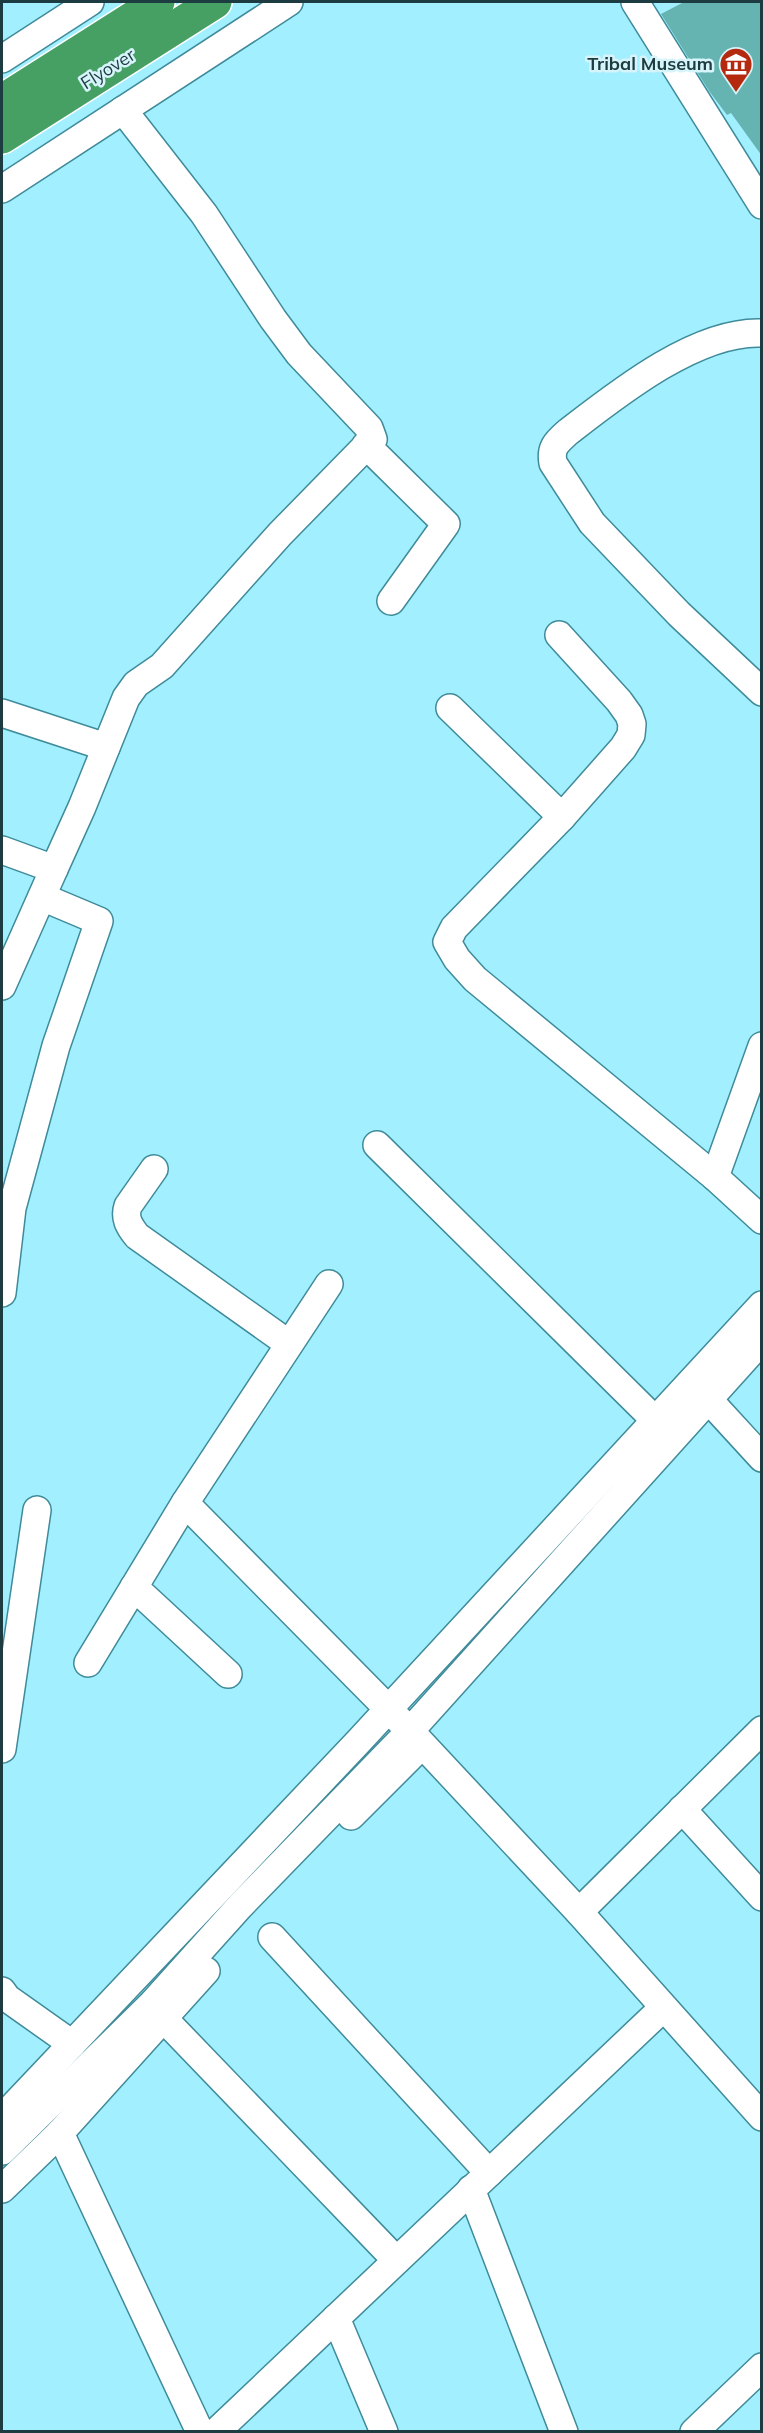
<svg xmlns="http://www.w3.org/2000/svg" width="763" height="2433" font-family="Mulish,sans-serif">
<rect width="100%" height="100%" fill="#a2efff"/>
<polygon fill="#65b4b1" points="684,2 762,2 762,156 731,113 727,115 709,91 661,14"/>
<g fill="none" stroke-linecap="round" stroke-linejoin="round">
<defs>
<g id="minor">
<polyline points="635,2 762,205"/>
<polyline points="2,59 90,2"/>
<polyline points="2,189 289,2"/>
<path d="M762,333C697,330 617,394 568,432C557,442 550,447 553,463L592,523L679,614L762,692"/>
<polyline points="366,445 446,524 391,601"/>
<polyline points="559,635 619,701 629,715 632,724 631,735 623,748 562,817 454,928 447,942 457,959 475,979 715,1177 762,1220"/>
<polyline points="450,708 562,817"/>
<polyline points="2,713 106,747"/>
<polyline points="2,850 54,869 2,986"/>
<polyline points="54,869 82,807 126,698 136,684 162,666 280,534 373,439 369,428 299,354 273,319 204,214 123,110"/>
<polyline points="377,1145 655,1420"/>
<path d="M154,1169L128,1206C124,1218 129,1226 137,1236L289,1344"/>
<polyline points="715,1177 762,1046"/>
<polyline points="329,1284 185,1503 410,1731 579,1912 762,2117"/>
<polyline points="2,1293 12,1208 56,1046 99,921 42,897"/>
<polyline points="707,1398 762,1458"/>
<polyline points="134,1587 228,1674"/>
<polyline points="88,1663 185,1503"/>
<polyline points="2,1749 37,1510"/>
<polyline points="682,1809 762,1897"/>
<polyline points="351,1816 419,1748"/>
<polyline points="579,1912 762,1730"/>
<polyline points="272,1937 489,2173"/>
<polyline points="2,1991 7,1998 72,2044"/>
<polyline points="164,2019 396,2260"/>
<polyline points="2,2118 359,1741 762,1305"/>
<polyline points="60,2133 200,2432"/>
<polyline points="2,2151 151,2005 240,1906 410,1731 762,1340"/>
<polyline points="2,2189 60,2133 206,1971"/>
<polyline points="471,2189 564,2432"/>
<polyline points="336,2318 384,2432"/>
<polyline points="216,2432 663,2008"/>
<polyline points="694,2432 762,2367"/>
</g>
<g id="highway">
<polyline points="2,101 158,2"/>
<polyline points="2,137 215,2"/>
</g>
</defs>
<use href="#minor" stroke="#3f8b9a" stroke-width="30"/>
<use href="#highway" stroke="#fff" stroke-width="36"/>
<use href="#minor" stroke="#fff" stroke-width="27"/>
<use href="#highway" stroke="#469f63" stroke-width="33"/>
</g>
<defs>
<symbol id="museum-pin" viewBox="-11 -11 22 30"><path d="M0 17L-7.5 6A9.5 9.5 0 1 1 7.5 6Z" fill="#b5290f" stroke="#d7f4fa"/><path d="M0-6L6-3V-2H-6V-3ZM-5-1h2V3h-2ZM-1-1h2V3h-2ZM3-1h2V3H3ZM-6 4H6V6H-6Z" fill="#fff"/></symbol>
</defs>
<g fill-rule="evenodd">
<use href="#museum-pin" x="717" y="45" width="38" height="52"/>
</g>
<g text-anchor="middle" stroke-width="5" stroke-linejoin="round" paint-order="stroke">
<g font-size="18" font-weight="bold" fill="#1c3c42" stroke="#d7f4fa" text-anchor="end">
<text x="713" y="70">Tribal Museum</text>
</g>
<g font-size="18" fill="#1c3c42" stroke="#d7f4fa">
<text transform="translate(108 69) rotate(-32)" y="6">Flyover</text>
</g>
</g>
<rect width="763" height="2433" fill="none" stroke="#1c3c42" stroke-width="6"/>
</svg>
